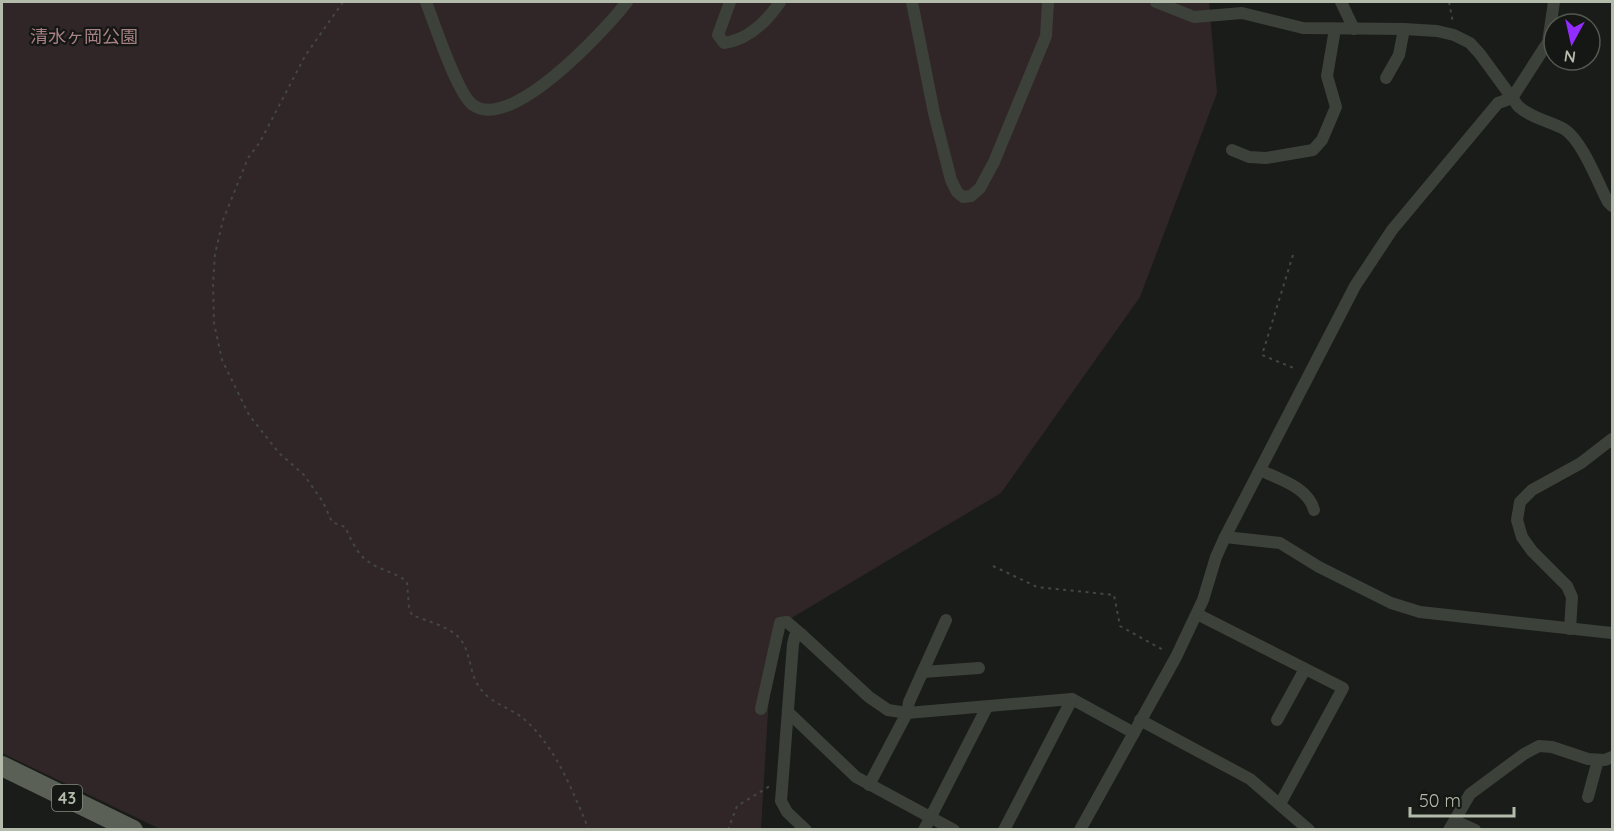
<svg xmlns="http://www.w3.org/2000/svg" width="1614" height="831" font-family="Quicksand,'Noto Sans JP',sans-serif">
<rect width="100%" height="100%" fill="#191c19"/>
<polygon fill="#312627" points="2,2 1209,2 1217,93 1140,297 1001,493 773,629 761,829 160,829 2,753"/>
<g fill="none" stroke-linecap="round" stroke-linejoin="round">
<g stroke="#43483f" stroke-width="2" stroke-dasharray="3 4.5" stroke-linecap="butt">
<path d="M343,2L305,56L260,142L248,158L223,220L215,254L213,284L214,323L222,360L249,415L279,453L304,475L323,502L332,522L345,527C351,539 357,555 369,562C381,571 396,572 407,582L409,608L412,615C427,621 451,627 461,640C473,657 468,678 485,694C496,705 512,709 524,719C556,747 573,792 589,830"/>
<polyline points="1449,2 1453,23"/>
<polyline points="1293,255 1262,355 1296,369"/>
<polyline points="993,566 1037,587 1114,595 1120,626 1165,651"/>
<polyline points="728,830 737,806 770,786"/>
</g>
<g stroke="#3c413a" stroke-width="12">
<path d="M426,2C434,22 457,94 473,105C511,133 606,29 627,2"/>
<path d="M730,2L718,35L724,43C748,40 767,21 780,2"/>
<polyline points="912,2 934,113 951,180 957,192 963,197 971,196 980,188 994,162 1046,36 1048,2"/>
<path d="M1156,2L1194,17L1242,13L1303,28L1404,29L1437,31L1454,35L1470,43L1480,54L1518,106C1531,118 1549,121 1564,129C1582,140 1598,183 1608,202L1612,206"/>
<polyline points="1341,2 1354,29"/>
<polyline points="1386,78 1399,55 1404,29"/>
<polyline points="1232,150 1249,157 1266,158 1313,150 1322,140 1336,107 1327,76 1335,29"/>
<path d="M1260,470C1280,480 1308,487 1314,510"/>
<polyline points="1225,537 1280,543 1319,567 1391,603 1420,612 1612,633"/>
<polyline points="1197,614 1343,688 1280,804"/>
<polyline points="1570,629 1572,597 1567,586 1532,551 1522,537 1517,520 1520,502 1532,490 1581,463 1612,439"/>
<polyline points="923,672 979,668"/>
<polyline points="761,709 780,623 787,622 801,634"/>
<polyline points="788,712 856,777 954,830"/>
<polyline points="1140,720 1250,779 1309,830"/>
<polyline points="1277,720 1305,669"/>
<polyline points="869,785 907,713 909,702 946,620"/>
<polyline points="1588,797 1598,760"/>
<polyline points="1455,821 1475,830"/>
<polyline points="806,830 787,812 781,801 793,644 795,636 801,634 869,697 888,710 907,713 1072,699 1134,733"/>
<polyline points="924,830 987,707"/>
<polyline points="1004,830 1072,699"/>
<polyline points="1080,830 1176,657 1203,600 1216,557 1225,537 1355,286 1392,230 1498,103 1512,98 1548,42 1554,2"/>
<polyline points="1449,830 1470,794 1524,754 1539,746 1552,747 1588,759 1605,760 1612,757"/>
</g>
<polyline stroke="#5a6055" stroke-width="20" points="2,766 133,830"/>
</g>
<g text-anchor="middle" stroke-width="4.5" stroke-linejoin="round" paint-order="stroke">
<rect fill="#141714" stroke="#838a7d" stroke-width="1.5" x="52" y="785" width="30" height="26" rx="4.5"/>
<g font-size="16" font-weight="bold" fill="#b3bcaa">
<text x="67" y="804">43</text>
</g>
<g font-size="18" fill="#a88085" stroke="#141714">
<text x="84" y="43">清水ヶ岡公園</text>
</g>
</g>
<rect width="1614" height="831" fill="none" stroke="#b3bcaa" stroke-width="6"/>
<g transform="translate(1572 42) rotate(188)"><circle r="28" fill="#141714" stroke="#545950" stroke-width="1.5"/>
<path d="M0-4.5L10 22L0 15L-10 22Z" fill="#932dff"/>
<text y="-9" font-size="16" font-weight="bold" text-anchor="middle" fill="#b3bcaa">N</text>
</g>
<path d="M1410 807v9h104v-9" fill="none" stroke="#b3bcaa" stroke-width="3"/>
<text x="1419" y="807" font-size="18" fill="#b3bcaa" stroke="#141714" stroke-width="4.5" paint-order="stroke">50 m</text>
</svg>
